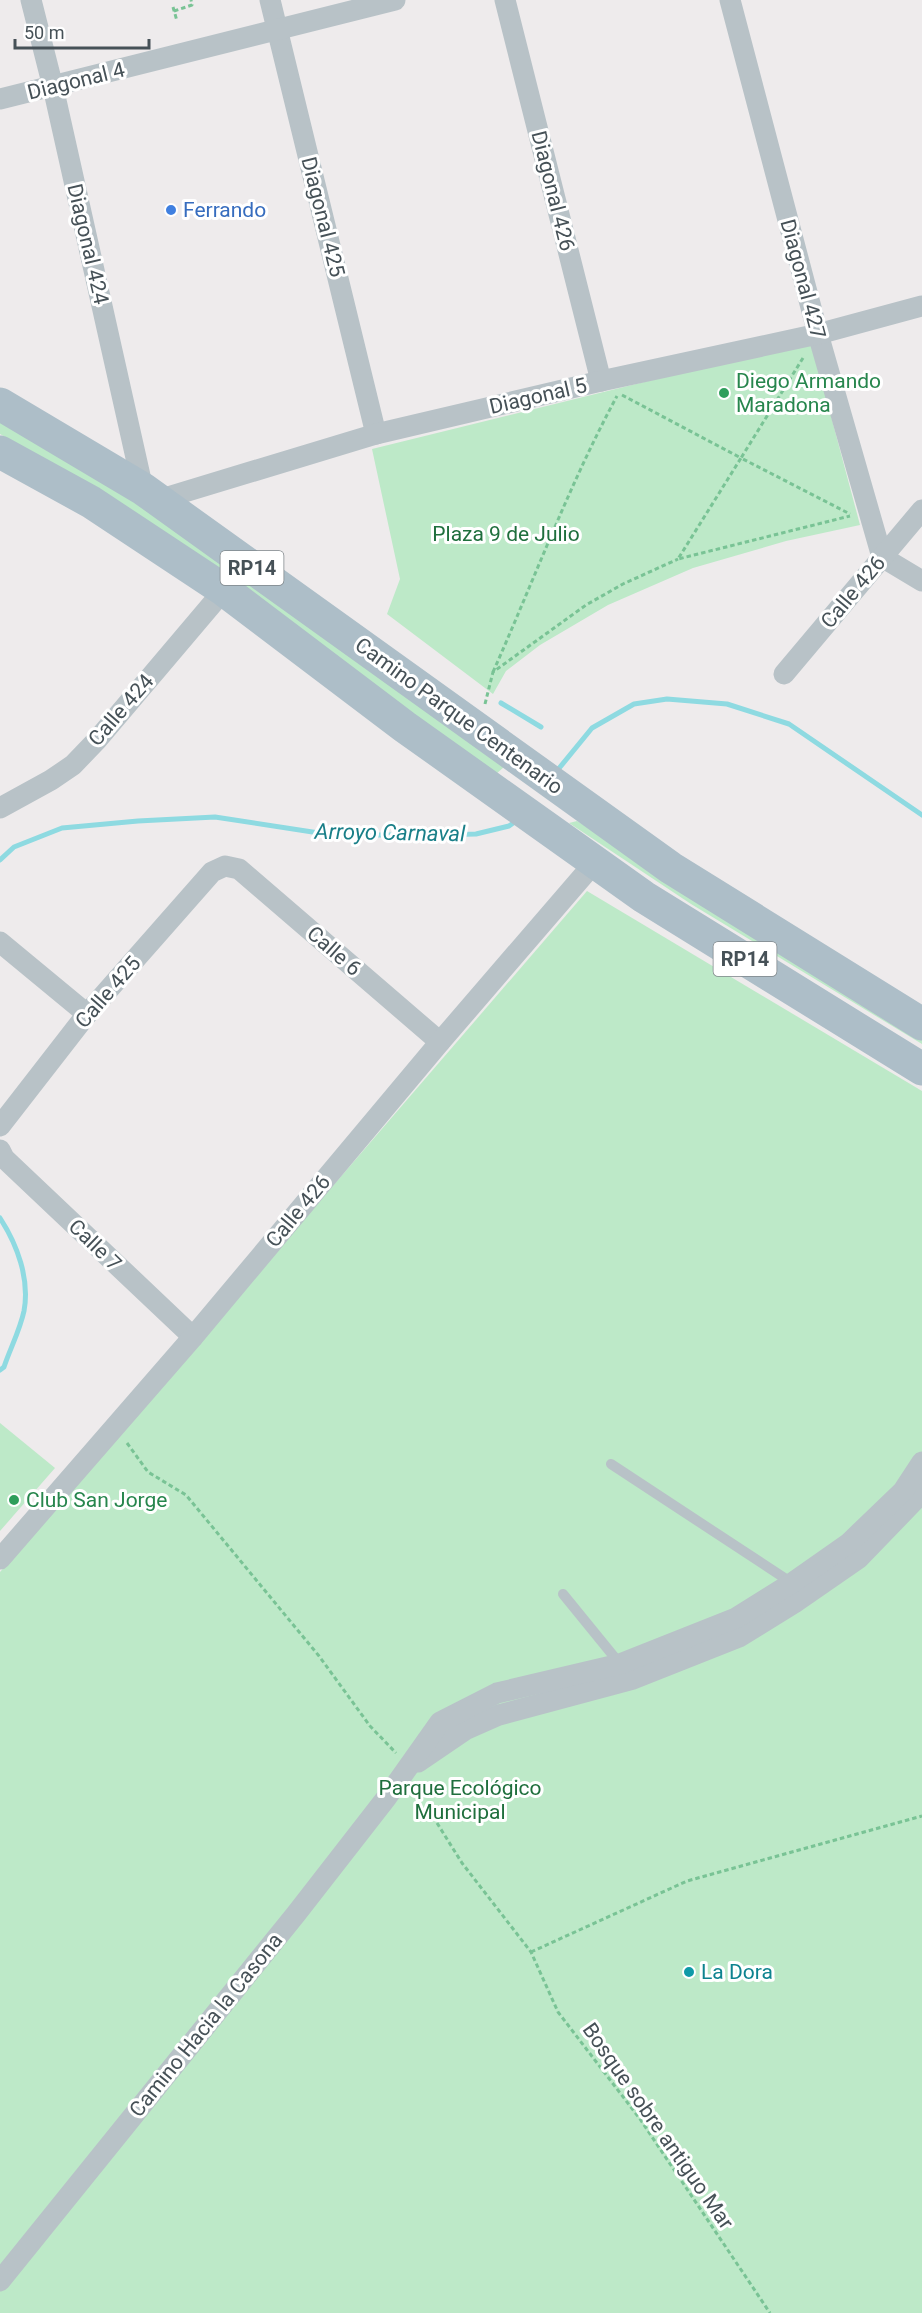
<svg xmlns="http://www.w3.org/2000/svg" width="922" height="2313" font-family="Roboto,sans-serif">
<rect width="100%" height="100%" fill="#eeebec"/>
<g fill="#bde9c8">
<polygon points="811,341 860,525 786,541 693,568 608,605 540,645 506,671 493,694 387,614 400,579 372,449"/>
<polygon points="0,419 126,489 504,767 496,774 82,480 0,434"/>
<polygon points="577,821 922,1032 922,1044 691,904 569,823"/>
<polygon points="587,891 922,1091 922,2313 0,2313 0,1572"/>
<polygon points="0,1423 55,1468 0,1531"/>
</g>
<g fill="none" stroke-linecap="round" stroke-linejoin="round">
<g stroke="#8edae1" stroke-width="5">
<polyline points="501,703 541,727"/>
<polyline points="556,772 592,728 634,704 667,699 727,704 789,724 922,815"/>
<polyline points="0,860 14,847 62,828 138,821 215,817 332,835 434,835 476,834 509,826 516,821"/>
<path d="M0,1218C17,1244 30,1279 24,1311C20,1330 10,1349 4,1367L0,1370"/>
</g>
<g stroke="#79c395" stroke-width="3" stroke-dasharray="4.5 3" stroke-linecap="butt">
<polyline points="173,7 177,21"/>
<polyline points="174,11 192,5 191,0"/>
<polyline points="803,358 741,458 850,514"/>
<polyline points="622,395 741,458 678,559 850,516"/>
<path d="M493,672C534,580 569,485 617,396"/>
<polyline points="485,704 493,672 586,605 623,584 678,559"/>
<polyline points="127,1443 148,1472 186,1495 319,1656 370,1726 396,1753"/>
<polyline points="437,1823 462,1863 531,1952 558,2012 640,2119 770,2313"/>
<polyline points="531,1952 687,1881 922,1816"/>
</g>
<g stroke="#b8c2c7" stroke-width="10">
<polyline points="611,1464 792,1583"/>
<polyline points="563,1594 620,1664"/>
</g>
<g stroke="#b8c2c7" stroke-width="21">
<polyline points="31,0 53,87 143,489"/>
<polyline points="270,0 376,434"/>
<polyline points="505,0 601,381"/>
<polyline points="730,0 818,334 882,557 922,581"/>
<polyline points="0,99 395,0"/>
<polyline points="158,500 376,434 601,381 818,334 922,306"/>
<polyline points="784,674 922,510"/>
<polyline points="0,808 51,780 73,765 97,740 224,590"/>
<polyline points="0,942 87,1014"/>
<polyline points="0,1126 87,1014 212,872 225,866 239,869 440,1042"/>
<polyline points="0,1150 4,1158 193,1337"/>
<polyline points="0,1559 193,1337 440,1042 595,862"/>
<polyline points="418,1762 465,1730 499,1715 633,1679 739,1637 794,1603 859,1558 914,1501 922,1489"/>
<polyline points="0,2281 296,1914 387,1797 440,1722 497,1693 620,1664 736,1618 792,1583 849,1543 903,1491 922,1462"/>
</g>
<g stroke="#adbec8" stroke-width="33">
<polyline points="0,404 143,489 671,868 922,1024"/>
<polyline points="0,452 91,502 224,590 405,727 644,897 922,1069"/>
</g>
</g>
<circle fill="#3f7fe0" stroke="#fff" stroke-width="2" cx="171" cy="210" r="6"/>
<g fill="#2e9e5b" stroke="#fff" stroke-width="2">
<circle cx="724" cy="393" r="6"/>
<circle cx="14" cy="1500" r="6"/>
</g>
<circle fill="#0f9aa8" stroke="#fff" stroke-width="2" cx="689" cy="1972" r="6"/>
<g text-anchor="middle" stroke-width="6" stroke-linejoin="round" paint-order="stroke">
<g fill="#fff" stroke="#7e8589" stroke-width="1.5">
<rect x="220.5" y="551" width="63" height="34" rx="4.5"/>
<rect x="713.5" y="942" width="63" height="34" rx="4.5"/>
</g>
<g font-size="20" font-weight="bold" fill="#465157">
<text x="252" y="575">RP14</text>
<text x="745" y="966">RP14</text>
</g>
<g font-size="21" fill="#465157" stroke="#fff">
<text transform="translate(76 81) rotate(-14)" y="7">Diagonal 4</text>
<text transform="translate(553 191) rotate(76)" y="7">Diagonal 426</text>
<text transform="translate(323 217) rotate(76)" y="7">Diagonal 425</text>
<text transform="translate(88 244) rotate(77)" y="7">Diagonal 424</text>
<text transform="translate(803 279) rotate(75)" y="7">Diagonal 427</text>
<text transform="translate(538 396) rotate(-13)" y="7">Diagonal 5</text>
<text transform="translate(853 592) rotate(-50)" y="7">Calle 426</text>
<text transform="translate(121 710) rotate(-49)" y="7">Calle 424</text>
<text transform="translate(459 716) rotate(36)" y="7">Camino Parque Centenario</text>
<text transform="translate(334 951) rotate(41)" y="7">Calle 6</text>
<text transform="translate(108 992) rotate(-49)" y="7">Calle 425</text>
<text transform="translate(298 1211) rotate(-50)" y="7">Calle 426</text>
<text transform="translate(95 1245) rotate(44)" y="7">Calle 7</text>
<text transform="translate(206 2025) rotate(-51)" y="7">Camino Hacia la Casona</text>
<text transform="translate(658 2126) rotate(55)" y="7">Bosque sobre antiguo Mar</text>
</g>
<g font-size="21" fill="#366cbe" stroke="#fff" text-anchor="start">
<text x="183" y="217">Ferrando</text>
</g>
<g font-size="21" fill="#27864d" stroke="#fff" text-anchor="start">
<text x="736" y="388">Diego Armando<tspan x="736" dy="24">Maradona</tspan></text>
<text x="26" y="1507">Club San Jorge</text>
</g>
<g font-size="21" fill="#1f6f3d" stroke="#fff">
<text x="506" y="541">Plaza 9 de Julio</text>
<text x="460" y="1795">Parque Ecológico<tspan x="460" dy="24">Municipal</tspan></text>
</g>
<g font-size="21" fill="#0d838f" stroke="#fff" text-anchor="start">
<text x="701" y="1979">La Dora</text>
</g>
<g font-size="22" font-style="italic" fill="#197f88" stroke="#fff">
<text transform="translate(390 832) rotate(1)" y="8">Arroyo Carnaval</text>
</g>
</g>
<path d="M15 39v9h134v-9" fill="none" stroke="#465157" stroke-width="3"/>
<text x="24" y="39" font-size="18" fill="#465157" stroke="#ffffff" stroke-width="4.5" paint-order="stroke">50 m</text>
</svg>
